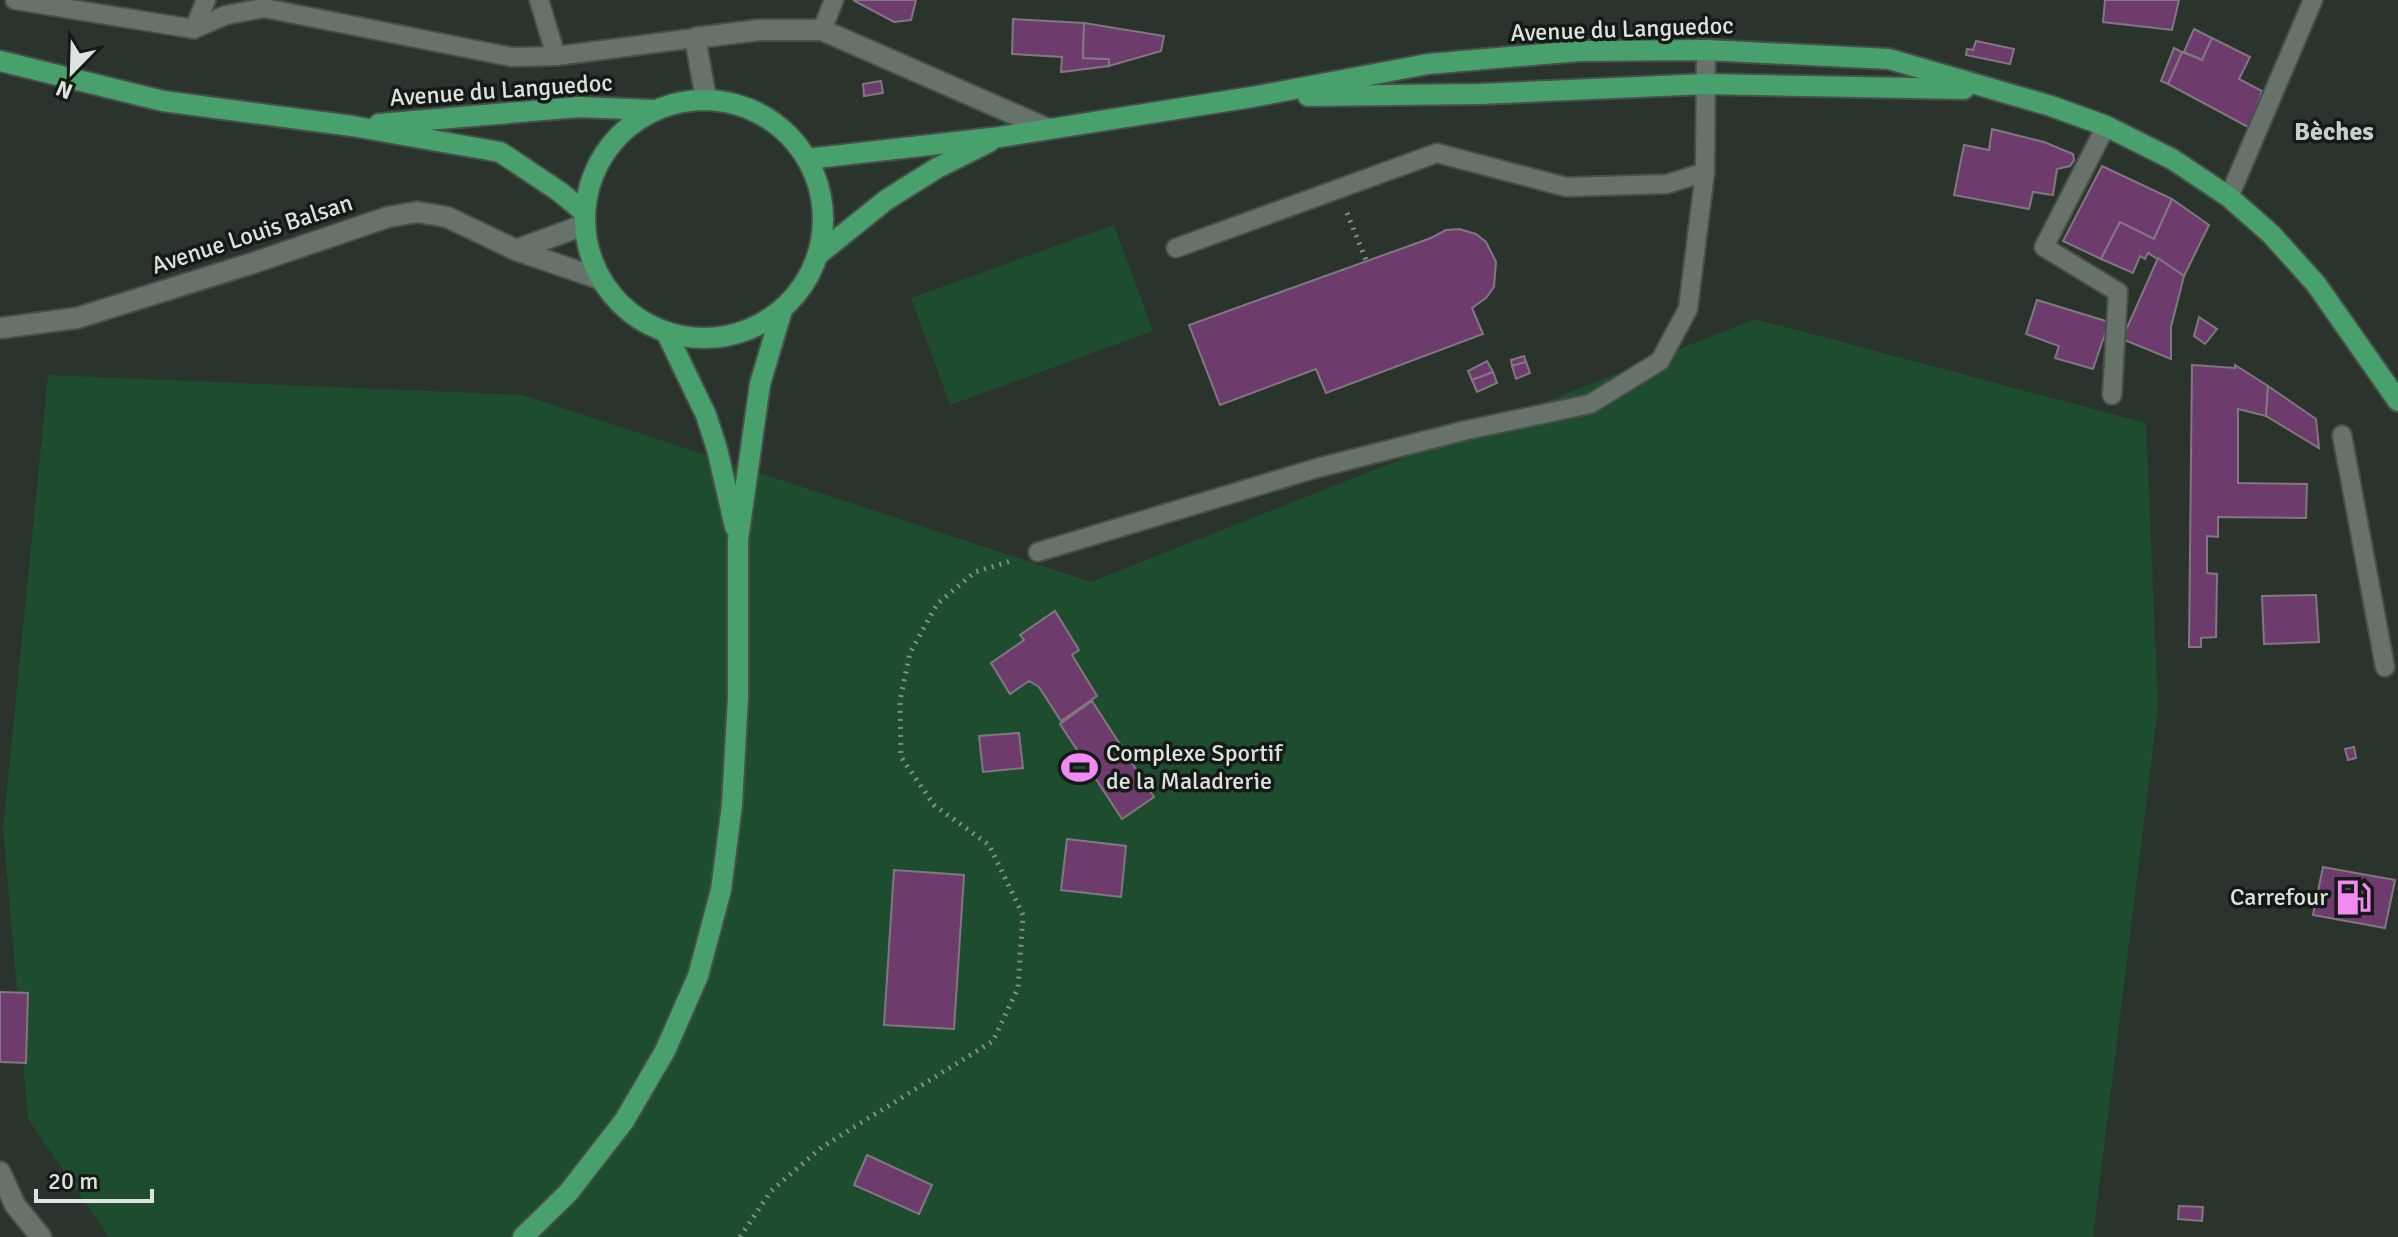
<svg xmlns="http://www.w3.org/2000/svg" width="2398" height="1237" font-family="Signika,sans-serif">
<rect width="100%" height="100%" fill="#2a342c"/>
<g fill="#1d4d2e">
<polygon points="1114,225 1153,331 950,405 911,298"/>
<polygon points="1755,319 2146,423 2158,707 2093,1237 109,1237 28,1119 3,828 48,375 523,395 1091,582"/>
</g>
<g fill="#6d3b6c" stroke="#817780" stroke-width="2">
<polygon points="853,0 916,0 911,20 894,22"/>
<polygon points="2105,0 2179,0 2172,30 2103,22"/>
<polygon points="1013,19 1084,23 1083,58 1109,59 1109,66 1061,72 1062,57 1012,54"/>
<polygon points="1084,23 1164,36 1161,51 1109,66 1109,59 1083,58"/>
<polygon points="2194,29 2212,38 2202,60 2184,52"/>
<polygon points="2212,38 2250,57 2239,79 2262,91 2250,128 2168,84 2182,52 2202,60"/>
<polygon points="1976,41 2014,49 2010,64 1966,55 1967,49 1973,50"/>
<polygon points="2174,48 2182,52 2168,84 2161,81"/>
<polygon points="881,81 883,93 864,96 863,84"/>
<polygon points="1992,129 2044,142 2073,154 2074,160 2070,166 2057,169 2053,195 2033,192 2029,209 1954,195 1964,145 1989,150"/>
<polygon points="2102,166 2172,199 2154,239 2120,222 2101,259 2063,241"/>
<polygon points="2172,199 2209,225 2184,276 2148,253 2145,259 2140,256 2133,273 2101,259 2120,222 2154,239"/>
<polygon points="1459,229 1476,234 1486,242 1496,262 1494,287 1486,298 1472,308 1483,334 1326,393 1316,369 1220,405 1189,325 1431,238 1446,230"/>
<polygon points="2158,258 2184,276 2171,327 2171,359 2122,339"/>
<polygon points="2037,300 2109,322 2093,369 2055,358 2059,346 2026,334"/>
<polygon points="2199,317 2217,329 2205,344 2194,336"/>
<polygon points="1524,356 1526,362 1512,366 1511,360"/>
<polygon points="1487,361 1493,372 1472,380 1468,371"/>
<polygon points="1526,362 1530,373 1516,379 1512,366"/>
<polygon points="2192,365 2235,368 2235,365 2268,386 2266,416 2238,409 2238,483 2307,484 2306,518 2218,517 2218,537 2207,536 2207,573 2217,574 2216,637 2201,638 2201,647 2189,647"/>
<polygon points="1493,372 1497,383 1477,392 1472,380"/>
<polygon points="2268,386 2316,419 2319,448 2266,416"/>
<polygon points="2316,595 2319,642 2264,644 2262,596"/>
<polygon points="1055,611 1079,650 1072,655 1097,696 1061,721 1039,687 1029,681 1010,694 991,663 1024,640 1020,635"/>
<polygon points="1092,701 1154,797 1122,819 1060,724"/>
<polygon points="1019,733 1023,768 983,772 979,736"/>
<polygon points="2354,747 2356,758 2348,760 2345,749"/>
<polygon points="1067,839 1126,846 1121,897 1061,890"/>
<polygon points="2323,867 2395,880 2385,928 2313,915"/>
<polygon points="894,870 964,875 954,1029 884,1025"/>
<polygon points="0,992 28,993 26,1063 0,1062"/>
<polygon points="867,1155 932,1185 919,1214 854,1185"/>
<polygon points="2179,1206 2203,1207 2202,1221 2178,1219"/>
</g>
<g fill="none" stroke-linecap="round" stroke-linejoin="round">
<defs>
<g id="lane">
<polyline points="15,0 194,29 226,15 264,8 512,57 556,56 695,38"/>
<polyline points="539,0 556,56"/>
<polyline points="194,29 206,0"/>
<polyline points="822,30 834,0"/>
<polyline points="2106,126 2044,247 2118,292 2112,395"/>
<polyline points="2229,197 2313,0"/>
<polyline points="1176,248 1437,153 1566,187 1667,184 1705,172"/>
<polyline points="2342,435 2385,667"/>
<polyline points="1038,552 1317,468 1467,430 1590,404 1660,361 1688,309 1705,172 1706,50"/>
</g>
<g id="street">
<polyline points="706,99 695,38 759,30 822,30 1048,129"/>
<polyline points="516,250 584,225"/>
<polyline points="0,328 77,318 253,263 388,217 417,212 447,217 516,250 600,279"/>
<polyline points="0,1172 15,1205 41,1237"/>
</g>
<g id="primary">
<polyline points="0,61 163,101 352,126 500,152 560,192 584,212"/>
<polyline points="1308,96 1479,94 1706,84 1964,89"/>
<circle cx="704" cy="219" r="119"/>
<polyline points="379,124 579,107 654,110"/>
<polyline points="807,159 1000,137 1252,97 1428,64 1579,51 1706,50 1889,59 2051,106 2106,126 2172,159 2229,197 2271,234 2316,284 2398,401"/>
<polyline points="819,254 886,200 937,168 989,142"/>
<polyline points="666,332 706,415 717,449 735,527"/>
<polyline points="523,1237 568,1193 624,1121 665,1051 698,976 721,890 732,805 738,697 738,540 760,384 782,310"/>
</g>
</defs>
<use href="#lane" stroke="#474f49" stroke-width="22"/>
<use href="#street" stroke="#474f49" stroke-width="24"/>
<use href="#primary" stroke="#474f49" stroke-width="24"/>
<g stroke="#858d87" stroke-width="5" stroke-dasharray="2 6" stroke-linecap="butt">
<polyline points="1347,213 1366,260"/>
<polyline points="740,1237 771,1191 822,1147 993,1041 1018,988 1023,915 989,845 934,805 901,757 900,700 910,653 937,604 975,572 1014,560"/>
</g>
<use href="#lane" stroke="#67726a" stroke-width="18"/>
<use href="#street" stroke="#67726a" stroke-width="20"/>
<use href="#primary" stroke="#48a16c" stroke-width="20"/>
</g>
<defs>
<symbol id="stadium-bare" viewBox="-9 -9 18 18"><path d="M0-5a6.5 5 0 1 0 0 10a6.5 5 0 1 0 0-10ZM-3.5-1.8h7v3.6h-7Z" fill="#f38af2" stroke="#161a17" stroke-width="2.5" paint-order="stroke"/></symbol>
<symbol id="fuel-bare" viewBox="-9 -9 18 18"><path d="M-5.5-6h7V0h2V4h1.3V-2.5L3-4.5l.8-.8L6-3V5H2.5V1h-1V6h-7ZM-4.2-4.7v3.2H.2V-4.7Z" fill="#f38af2" stroke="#161a17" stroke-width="2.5" paint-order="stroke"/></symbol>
</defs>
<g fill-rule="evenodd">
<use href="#stadium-bare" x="1054" y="742" width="51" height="51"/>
<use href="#fuel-bare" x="2328" y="872" width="51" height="51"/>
</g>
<g text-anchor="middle" stroke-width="7" stroke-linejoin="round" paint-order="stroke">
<g font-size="24" fill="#dde3de" stroke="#161a17">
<text transform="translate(1622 29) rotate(-2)" y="8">Avenue du Languedoc</text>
<text transform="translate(501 90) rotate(-4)" y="8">Avenue du Languedoc</text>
<text transform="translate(252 234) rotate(-18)" y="8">Avenue Louis Balsan</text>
</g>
<g font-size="24" fill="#dde3de" stroke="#161a17" text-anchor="start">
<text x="1106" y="761">Complexe Sportif<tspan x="1106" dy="28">de la Maladrerie</tspan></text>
<text x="2328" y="905" text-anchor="end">Carrefour</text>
</g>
<g font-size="26" font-weight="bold" fill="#c4d0c7" stroke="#161a17">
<text x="2334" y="140">Bèches</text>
</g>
</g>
<g transform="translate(72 72) rotate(203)" stroke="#161a17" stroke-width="6" paint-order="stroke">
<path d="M0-6L14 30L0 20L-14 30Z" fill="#dde3de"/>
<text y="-12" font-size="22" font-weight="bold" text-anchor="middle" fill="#dde3de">N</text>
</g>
<path d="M36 1189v12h116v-12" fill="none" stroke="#dde3de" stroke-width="4"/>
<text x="48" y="1189" font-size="24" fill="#dde3de" stroke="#161a17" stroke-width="6" paint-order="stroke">20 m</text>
</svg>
